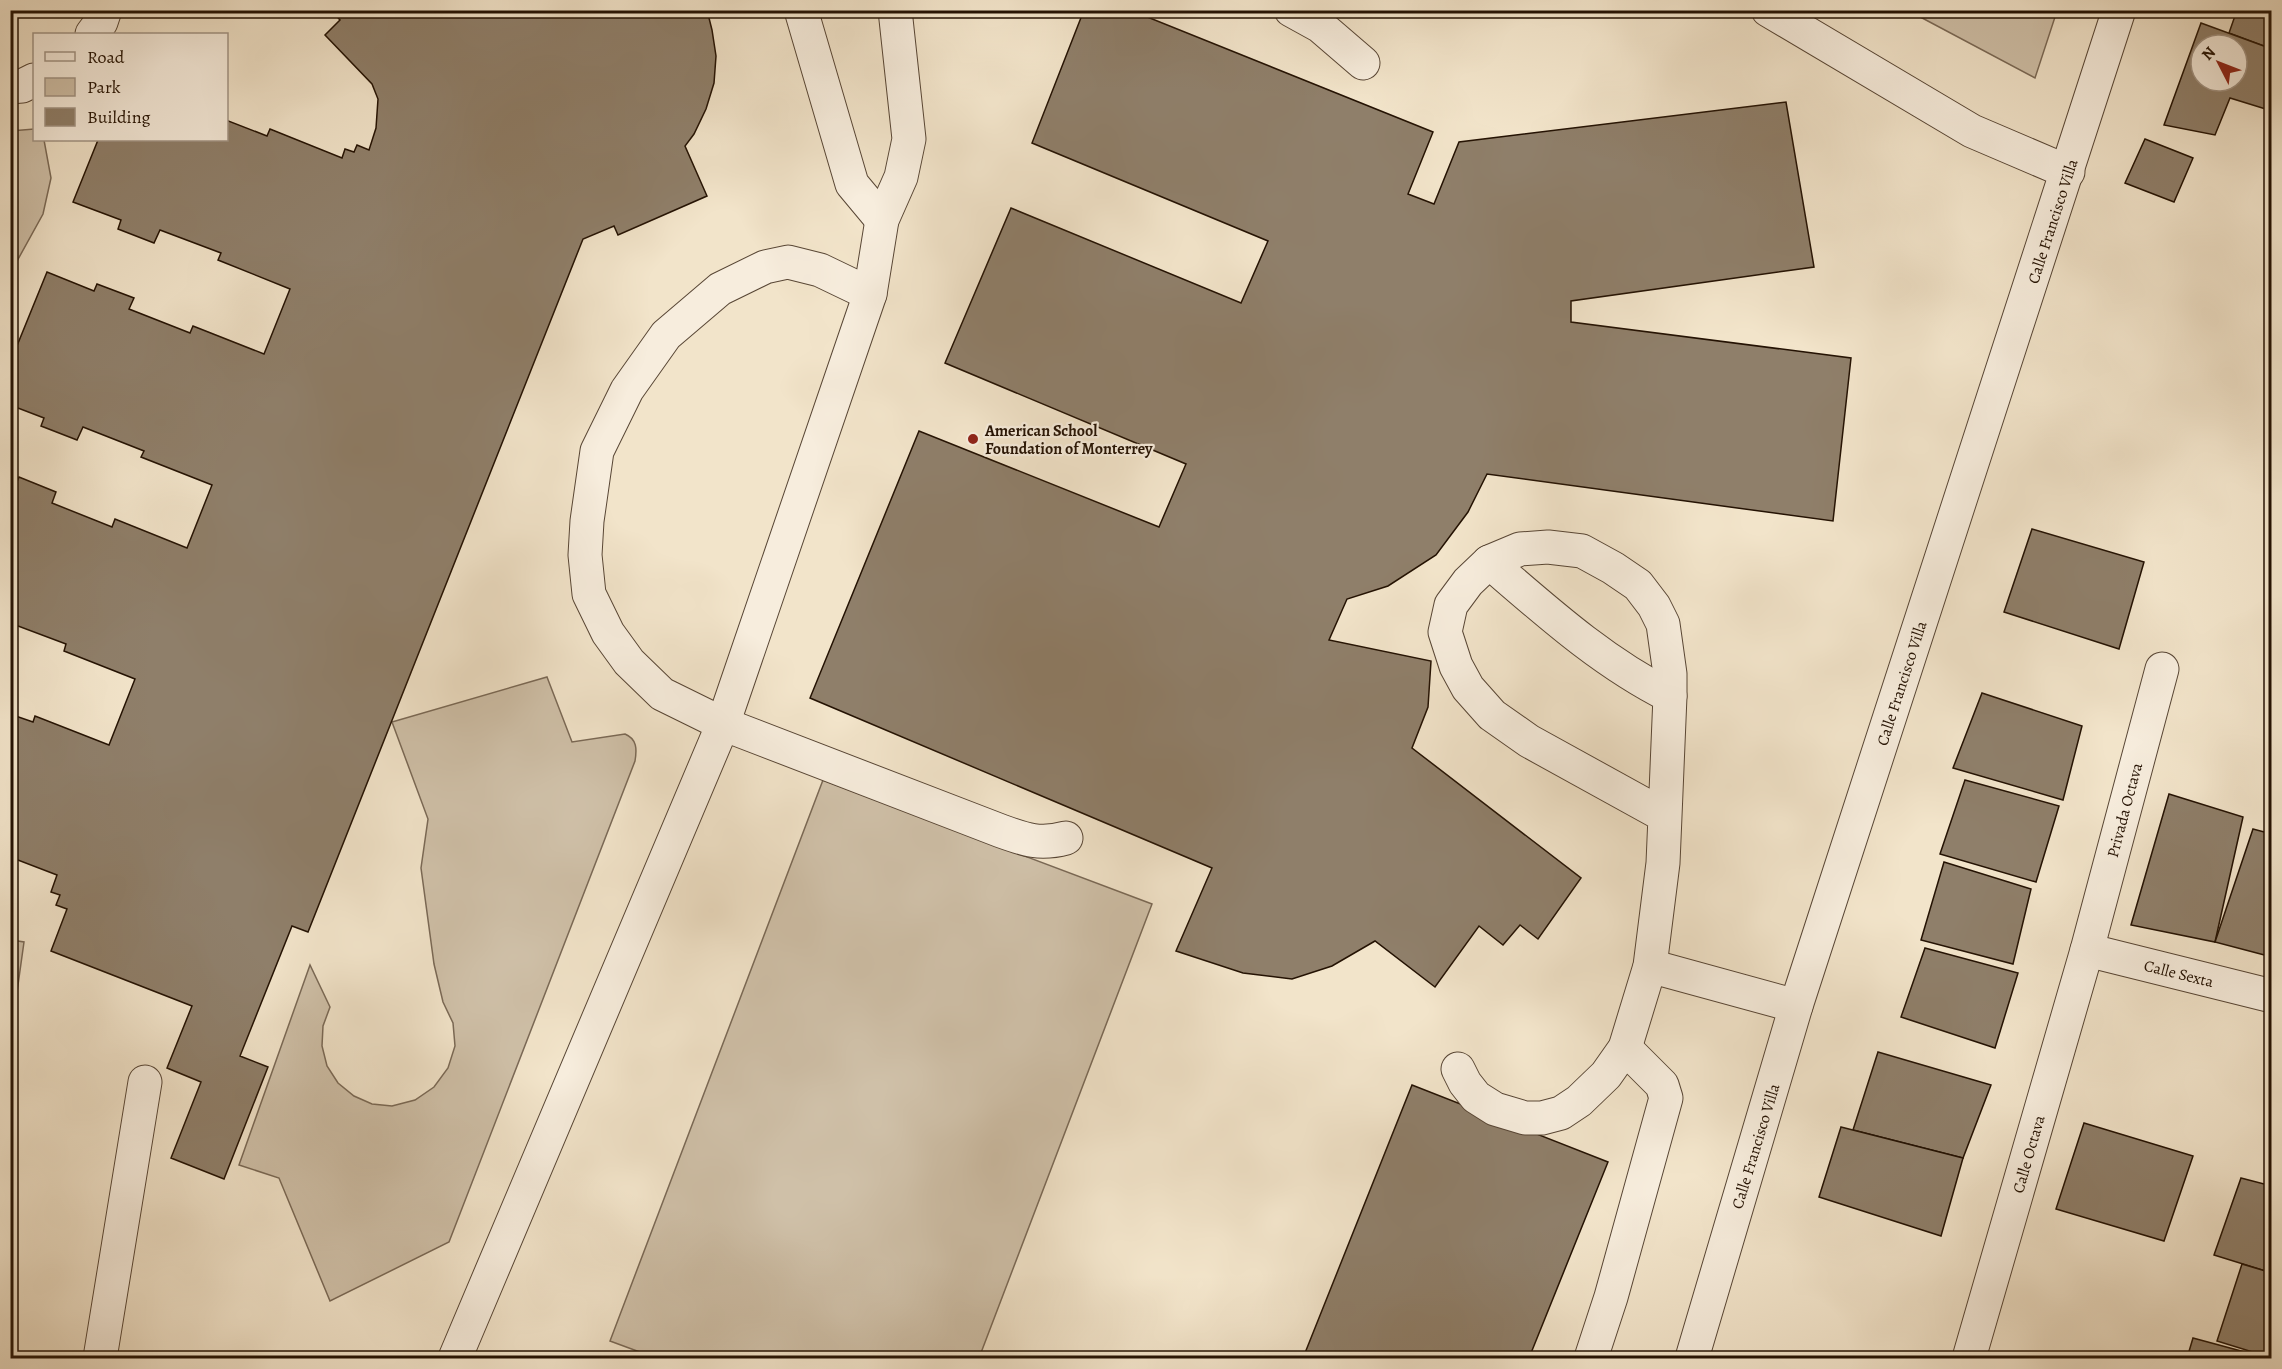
<svg xmlns="http://www.w3.org/2000/svg" width="2282" height="1369" font-family="Alegreya,serif">
<rect width="100%" height="100%" fill="#f2e4ca"/>
<filter id="stains"><feTurbulence type="fractalNoise" baseFrequency=".00333" numOctaves="4"/><feColorMatrix values="0 0 0 0 .2 0 0 0 0 .09 0 0 0 0 .02 0 0 0 .5 -.17"/></filter>
<radialGradient id="worn" r=".72"><stop offset=".6" stop-color="#630" stop-opacity="0"/><stop offset="1" stop-color="#630" stop-opacity=".3"/></radialGradient>
<g fill="#cfc0a8" stroke="#7a6956" stroke-width="1.5">
<polygon points="1909,11 2057,10 2057,11 2035,78"/>
<polygon points="34,129 34,140 44,140 51,178 43,214 11,272 11,131"/>
<path d="M547,677L572,742L625,734C637,739 637,749 635,761L449,1242L330,1301L279,1178L239,1165L310,965L330,1007L323,1026L322,1046L327,1066L338,1083L354,1096L372,1104L392,1106L415,1100L434,1087L448,1068L455,1046L453,1023L443,1002L434,964L421,868L428,819L392,722Z"/>
<polygon points="823,780 1152,904 979,1358 656,1358 610,1341"/>
<polygon points="11,940 24,942 11,1035 10,940"/>
</g>
<g fill="#8f7f6a" stroke="#241203" stroke-width="1.5" fill-rule="evenodd">
<polygon points="331,10 707,10 712,30 716,56 714,83 706,109 694,134 685,146 707,196 618,235 614,226 583,239 308,932 292,926 240,1056 268,1067 224,1179 171,1158 201,1082 167,1068 192,1006 51,951 67,909 56,905 60,895 51,892 57,875 10,857 10,714 33,722 35,716 109,745 135,679 64,651 66,644 10,623 10,482 16,484 19,477 56,492 52,503 112,527 115,519 187,548 212,485 141,457 144,451 83,427 77,440 41,426 44,418 10,405 10,363 47,272 94,291 97,284 134,298 129,309 190,333 193,326 264,354 290,289 218,260 221,253 160,230 154,243 118,229 121,220 73,202 98,140 226,140 226,120 267,136 270,129 342,158 345,149 354,152 357,145 369,150 376,128 378,99 372,84 325,35 340,20"/>
<polygon points="1084,10 1130,10 1433,132 1408,194 1434,204 1459,142 1786,102 1814,267 1571,301 1571,322 1851,358 1833,521 1487,474 1468,512 1436,555 1388,586 1347,599 1329,640 1431,661 1428,707 1412,748 1581,878 1538,939 1520,925 1503,945 1479,926 1435,987 1375,941 1332,966 1292,979 1243,973 1176,951 1212,868 810,698 919,431 1159,527 1186,464 945,363 1011,208 1241,303 1268,241 1032,143"/>
<polygon points="2237,10 2272,10 2272,49 2229,33"/>
<path d="M2201,23L2272,49V111L2230,98L2215,135L2164,125ZM2201,45H2237V81H2201Z"/>
<polygon points="2145,139 2193,158 2174,202 2125,183"/>
<polygon points="2032,529 2144,562 2119,649 2004,612"/>
<polygon points="1982,693 2082,726 2063,800 1953,768"/>
<polygon points="1965,780 2059,806 2036,882 1940,854"/>
<polygon points="2169,794 2243,817 2215,942 2131,925"/>
<polygon points="2253,829 2272,834 2272,957 2215,942"/>
<polygon points="1944,862 2031,889 2013,964 1921,940"/>
<polygon points="1925,948 2018,973 1995,1048 1901,1017"/>
<polygon points="1878,1052 1991,1085 1963,1158 1853,1130"/>
<polygon points="1412,1085 1608,1162 1529,1358 1303,1358"/>
<polygon points="2084,1123 2193,1156 2164,1241 2056,1209"/>
<polygon points="1841,1127 1963,1158 1941,1236 1819,1197"/>
<polygon points="2241,1178 2272,1186 2272,1273 2214,1255"/>
<polygon points="2242,1264 2272,1273 2272,1358 2217,1341"/>
<polygon points="2193,1338 2267,1358 2187,1358"/>
</g>
<g fill="none" stroke-linecap="round" stroke-linejoin="round">
<defs>
<g id="minor">
<polyline points="801,10 852,184 882,220"/>
<polyline points="1291,10 1320,26 1363,63"/>
<polyline points="1768,10 1972,131 2068,172"/>
<polyline points="92,34 101,22 105,10"/>
<polyline points="10,87 22,86 34,80"/>
<path d="M870,294L820,270L788,262L765,267L720,289L666,335L627,390L597,451L587,521L585,555L589,594L608,633L629,662L662,694L723,724L1001,831C1026,840 1040,845 1066,838"/>
<path d="M1489,562C1546,611 1602,662 1670,696"/>
<polyline points="2087,950 2272,996"/>
<polyline points="1650,966 1796,1006"/>
<polyline points="1458,1069 1465,1083 1476,1097 1495,1109 1525,1118 1542,1118 1561,1113 1579,1101 1606,1075 1625,1048 1650,966 1663,863 1665,816 1670,696 1670,674 1663,624 1654,606 1638,585 1613,568 1582,551 1548,547 1520,549 1489,562 1468,582 1451,605 1445,632 1456,666 1468,688 1492,715 1529,741 1665,816"/>
<polyline points="100,1358 145,1082"/>
<polyline points="455,1358 723,724 870,294 882,220 901,177 909,139 895,10"/>
<polyline points="1591,1358 1611,1297 1666,1098 1662,1085 1625,1048"/>
<polyline points="1692,1358 1796,1006 2119,10"/>
<polyline points="1969,1358 2087,950 2162,669"/>
</g>
</defs>
<use href="#minor" stroke="#584635" stroke-width="35"/>
<use href="#minor" stroke="#f7eddd" stroke-width="33"/>
</g>
<circle fill="#8f2418" stroke="#f7eddd" stroke-width="2" cx="973" cy="439" r="6"/>
<g text-anchor="middle" stroke-width="4.5" stroke-linejoin="round" paint-order="stroke">
<g font-size="16" fill="#241203" stroke="#f7eddd">
<text transform="translate(2052 221) rotate(-72)" y="6">Calle Francisco Villa</text>
<text transform="translate(1901 683) rotate(-72)" y="6">Calle Francisco Villa</text>
<text transform="translate(2124 810) rotate(-75)" y="6">Privada Octava</text>
<text transform="translate(2179 973) rotate(14)" y="6">Calle Sexta</text>
<text transform="translate(1755 1146) rotate(-73)" y="6">Calle Francisco Villa</text>
<text transform="translate(2028 1154) rotate(-74)" y="6">Calle Octava</text>
</g>
<g font-size="16" font-weight="bold" fill="#241203" stroke="#f7eddd" text-anchor="start">
<text x="985" y="436">American School<tspan x="985" dy="18">Foundation of Monterrey</tspan></text>
</g>
</g>
<rect width="2282" height="1369" fill="none" stroke="#f2e4ca" stroke-width="36"/>
<rect x="12" y="12" width="2258" height="1345" fill="none" stroke="#241203" stroke-width="3"/>
<rect x="18" y="18" width="2246" height="1333" fill="none" stroke="#241203" stroke-width="1.5"/>
<rect x="33" y="33" width="195" height="108" fill="#f7eddd" stroke="#a39586" stroke-width="1.5"/>
<rect x="45" y="52" width="30" height="9" fill="#f7eddd" stroke="#a39586" stroke-width="1.5"/>
<text x="87" y="63" font-size="18" fill="#241203">Road</text>
<rect x="45" y="78" width="30" height="18" fill="#cfc0a8" stroke="#a39586" stroke-width="1.5"/>
<text x="87" y="93" font-size="18" fill="#241203">Park</text>
<rect x="45" y="108" width="30" height="18" fill="#8f7f6a" stroke="#a39586" stroke-width="1.5"/>
<text x="87" y="123" font-size="18" fill="#241203">Building</text>
<g transform="translate(2219 63) rotate(312)"><circle r="28" fill="#f7eddd" stroke="#a39586" stroke-width="1.5"/>
<path d="M0-4.5L10 22L0 15L-10 22Z" fill="#8f2418"/>
<text y="-9" font-size="16" font-weight="bold" text-anchor="middle" fill="#241203">N</text>
</g>
<rect width="100%" height="100%" filter="url(#stains)"/>
<rect width="100%" height="100%" fill="url(#worn)"/>
</svg>
